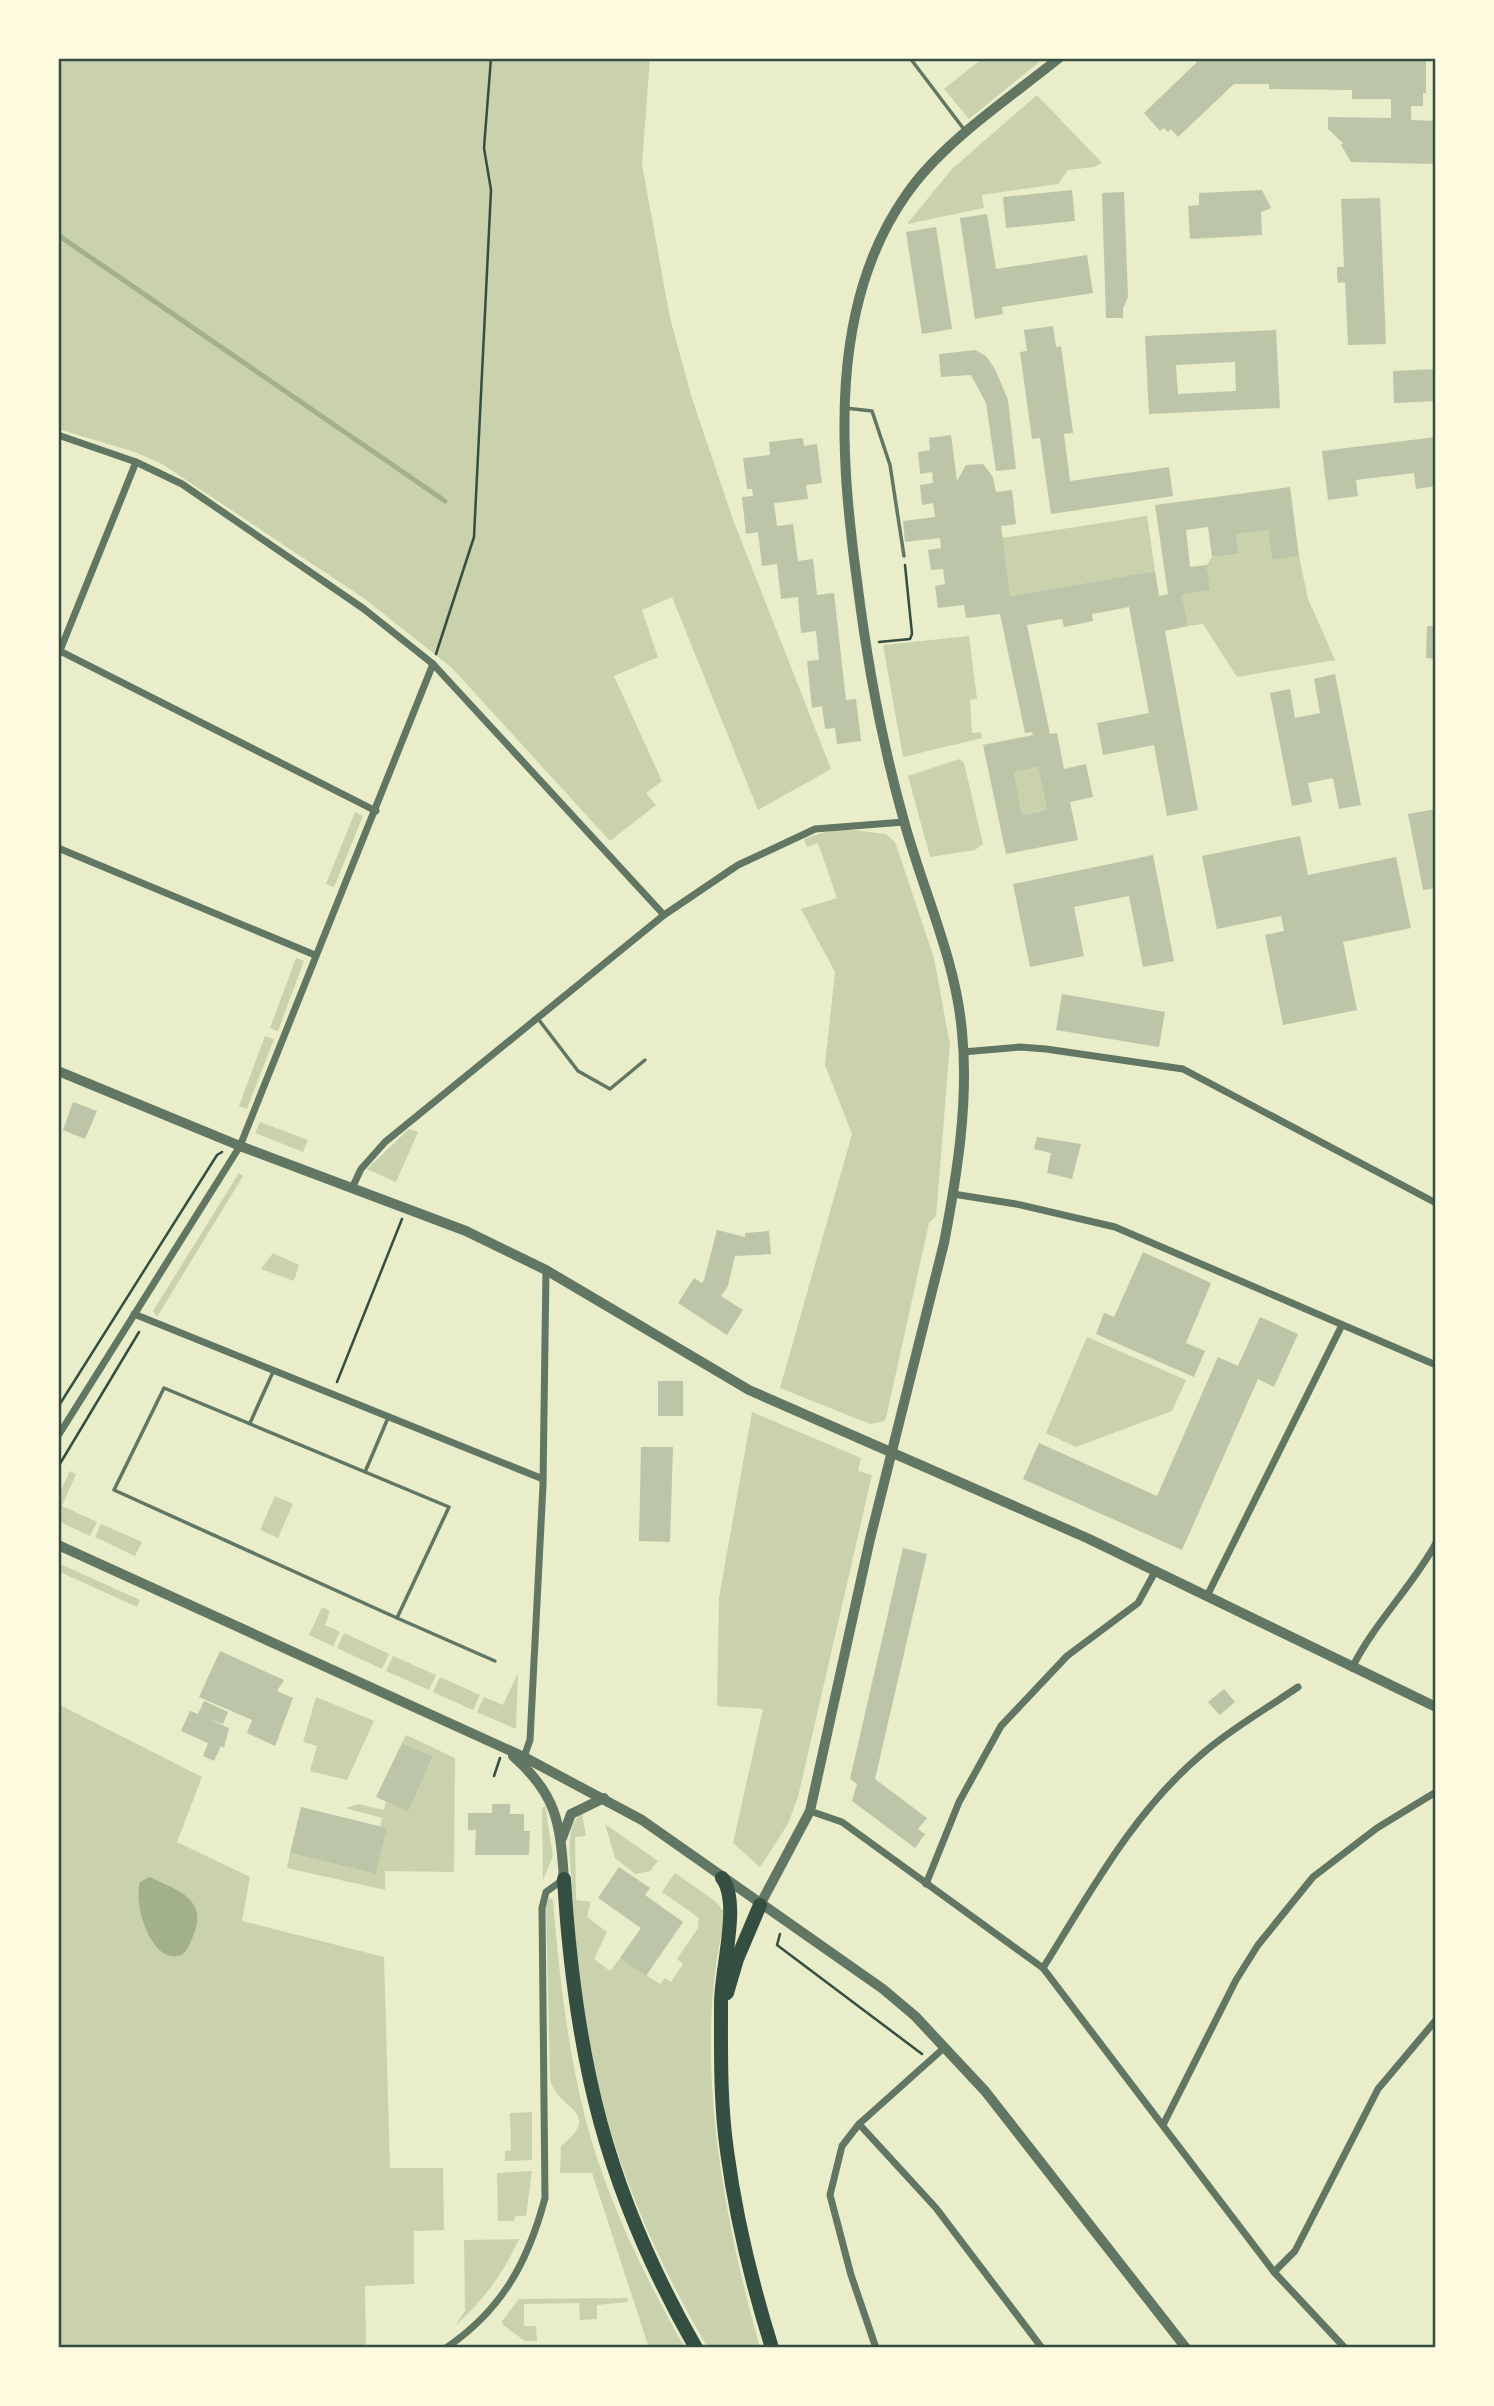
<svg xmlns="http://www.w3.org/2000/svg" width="1494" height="2406" font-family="'Varela Round',sans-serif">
<rect width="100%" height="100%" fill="#e9edc9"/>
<g fill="#cad2ad">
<polygon points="58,58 650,58 642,164 670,318 691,395 732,517 831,769 758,810 672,597 642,610 658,657 614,676 662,781 646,793 656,805 610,841 452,668 365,599 162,464 135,452 58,429"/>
<polygon points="983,58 1044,58 969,119 944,89"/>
<polygon points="1037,95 1102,163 1094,167 1068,170 1058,184 982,195 984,208 907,224 952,169"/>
<polygon points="1147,516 1155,571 1010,596 1002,538"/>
<polygon points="1268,530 1272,560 1299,556 1308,599 1335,660 1237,677 1203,624 1188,626 1182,595 1210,590 1207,565 1212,557 1239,554 1236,534"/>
<polygon points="969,636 977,699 970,700 972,733 981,732 982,738 903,757 883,645"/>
<polygon points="960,759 964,763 983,844 975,850 930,857 908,776"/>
<polygon points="1038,767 1047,810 1022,815 1014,772"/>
<polygon points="355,812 363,816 334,887 326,884"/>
<polygon points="846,829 886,834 895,842 934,958 950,1045 936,1216 929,1223 886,1418 884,1421 870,1424 780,1388 852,1134 825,1065 835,972 801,909 837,898 818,843 807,847 804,839 825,832"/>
<polygon points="296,958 304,961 278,1031 270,1028"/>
<polygon points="265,1036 274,1039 247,1109 239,1106"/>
<polygon points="260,1122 308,1140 303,1152 255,1133"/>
<polygon points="409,1129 418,1132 396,1182 367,1169"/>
<polygon points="239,1173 243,1176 157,1317 153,1311"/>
<polygon points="273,1253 299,1265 294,1281 261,1269"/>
<polygon points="1087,1337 1186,1380 1172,1411 1076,1447 1046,1433"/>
<polygon points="752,1412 861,1458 858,1471 872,1475 798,1797 788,1824 760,1867 733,1843 763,1709 717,1706 719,1598"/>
<polygon points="70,1471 76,1474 62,1506 97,1522 90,1536 58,1521 58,1496"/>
<polygon points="275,1496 293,1504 278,1538 260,1530"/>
<polygon points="101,1524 142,1542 135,1556 95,1537"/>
<polygon points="58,1563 140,1600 137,1607 58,1571"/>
<polygon points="322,1607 330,1611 325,1625 340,1632 333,1646 309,1635"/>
<polygon points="344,1633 389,1654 382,1669 337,1648"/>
<polygon points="393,1656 436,1675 429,1690 386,1671"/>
<polygon points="518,1673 516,1729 477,1712 484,1697 503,1705"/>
<polygon points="440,1677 480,1695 473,1710 433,1692"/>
<polygon points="316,1697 374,1721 347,1780 310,1771 317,1746 303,1742"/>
<polygon points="58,1704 202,1777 177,1842 250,1877 242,1921 384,1957 390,2168 443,2168 444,2230 414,2231 414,2284 365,2286 366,2348 58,2348"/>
<polygon points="406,1735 455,1758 454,1872 385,1871 385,1890 287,1868 290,1853 376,1874 387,1828 380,1826 382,1818 345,1808 359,1804 384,1810 386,1802 408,1812 433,1758 402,1743"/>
<polygon points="545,1805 553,1856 543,1880 542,1809"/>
<path d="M582,1813L586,1836L575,1837L576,1900L591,1902L587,1917L607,1932L594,1959L610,1971L620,1958L660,1984L665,1978L671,1982L683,1964L677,1959L698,1928L699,1918L662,1892L675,1873L715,1901L726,1914C691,2051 723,2214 760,2348H708C621,2199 576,2058 572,1884C571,1864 563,1826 582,1813Z"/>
<polygon points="605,1824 658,1861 650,1871 635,1874 615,1858"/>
<path d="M549,1898L553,1900C559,1973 567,2046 585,2117C606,2199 644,2275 685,2348H649L592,2173H560L561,2146C606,2110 554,2109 550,2078L546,1904Z"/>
<polygon points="532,2112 532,2160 505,2161 505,2151 511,2150 510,2113"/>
<polygon points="532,2171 526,2216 515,2216 514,2221 498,2221 497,2173"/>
<path d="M519,2239C503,2274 483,2301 455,2326L465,2311L464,2240Z"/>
<polygon points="627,2298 628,2302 597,2305 597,2319 580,2320 579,2303 524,2304 524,2326 536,2326 537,2341 525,2341 503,2325 502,2321 519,2299"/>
</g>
<path fill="#a3b18a" d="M149,1877C181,1891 211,1901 191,1941C188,1948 185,1955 177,1956C151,1961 133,1904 140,1882Z"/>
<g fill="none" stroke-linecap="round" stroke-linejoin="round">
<polyline stroke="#a3b18a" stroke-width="5" points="58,235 445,501"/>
</g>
<g fill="#bcc5a7" fill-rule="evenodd">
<polygon points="1197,58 1426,58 1426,93 1423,93 1423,106 1411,106 1411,120 1436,121 1436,164 1351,162 1341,145 1343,143 1328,129 1328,117 1391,118 1391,99 1352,99 1352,90 1269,89 1269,84 1234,84 1178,137 1171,129 1168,132 1164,128 1160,131 1144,113 1196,63"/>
<polygon points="1072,190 1075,221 1006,228 1003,197"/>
<polygon points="1262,190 1271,208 1261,212 1262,235 1190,239 1188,206 1199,205 1199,193"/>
<polygon points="1124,192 1128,297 1123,308 1123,318 1106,318 1102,193"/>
<polygon points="1380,198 1386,344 1348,345 1345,282 1338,283 1337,276 1337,267 1344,267 1341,199"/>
<polygon points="987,214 996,269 1087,255 1093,293 1002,307 1003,314 975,319 960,218"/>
<polygon points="936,227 952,329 922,334 906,232"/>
<polygon points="1053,326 1056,347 1061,346 1073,433 1064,434 1070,481 1169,467 1173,496 1051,514 1040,438 1032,439 1020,352 1027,351 1024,330"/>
<path d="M1276,330L1280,408L1149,414L1145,336ZM1235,362L1236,391L1178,394L1176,365Z"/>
<polygon points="975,350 986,356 995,369 1008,400 1016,469 996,471 986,403 971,375 941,377 939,354"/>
<polygon points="1436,369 1436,401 1394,403 1393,371"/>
<path d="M951,435L957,481L966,465L983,464L993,477L996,492L1012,490L1016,524L1001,526L1010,596L1155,571L1159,596L1168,594L1155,505L1290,487L1299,556L1272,560L1268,530L1236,534L1239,554L1212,557L1208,527L1186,530L1190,567L1207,565L1210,590L1182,595L1188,626L1165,631L1198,810L1167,816L1154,745L1103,755L1097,723L1149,713L1129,607L1092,614L1093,621L1064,627L1062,619L1027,625L1050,734L1057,733L1064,769L1086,764L1093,797L1070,802L1078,840L1006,854L983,745L1033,735L1032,732L1025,733L1000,614L966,618L964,605L938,608L935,586L945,584L943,569L931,570L928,550L941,548L940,538L905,542L903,521L935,517L933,503L922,505L920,485L933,483L932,472L920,474L918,452L930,450L929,438ZM1038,767L1047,810L1022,815L1014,772Z"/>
<polygon points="1436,437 1436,486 1416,489 1414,473 1356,480 1358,496 1328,500 1322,451"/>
<polygon points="803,438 804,446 817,444 822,483 806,485 808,499 774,503 777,526 793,524 798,561 813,559 817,595 834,593 846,700 856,699 861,741 837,744 835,728 825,729 822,706 812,708 807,661 819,660 816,631 801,633 798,597 781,599 777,564 762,566 758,532 746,534 742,497 753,496 752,489 747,489 743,458 770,455 769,442"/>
<polygon points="1427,626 1436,626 1436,659 1426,658"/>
<polygon points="1335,674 1361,805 1339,809 1333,778 1308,783 1312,802 1292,806 1270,693 1290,689 1295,718 1320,713 1314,679"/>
<polygon points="1436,809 1436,888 1423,890 1408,814"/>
<polygon points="1300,836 1308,875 1396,857 1411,928 1343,942 1357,1010 1283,1025 1265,935 1284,931 1281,916 1217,929 1202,856"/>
<polygon points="1153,855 1174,961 1143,967 1129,896 1074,907 1084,956 1030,967 1013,884"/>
<polygon points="1062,994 1165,1012 1159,1047 1056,1030"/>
<polygon points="73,1102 97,1111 85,1139 63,1130"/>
<polygon points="1037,1137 1081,1144 1072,1179 1047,1173 1051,1153 1034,1149"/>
<polygon points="717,1230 745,1237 745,1233 769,1231 771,1254 735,1256 728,1286 721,1296 743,1310 727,1335 678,1303 694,1278 702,1283 704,1280"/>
<polygon points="1143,1252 1211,1283 1186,1343 1205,1351 1194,1377 1096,1334 1104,1313 1114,1317"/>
<polygon points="1260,1317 1298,1334 1274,1387 1258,1379 1182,1550 1023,1479 1039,1443 1157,1496 1218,1357 1238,1366"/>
<rect x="658" y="1381" width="25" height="35"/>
<polygon points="641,1447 673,1447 670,1542 639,1541"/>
<polygon points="903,1548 927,1554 875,1779 927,1818 918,1829 925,1834 915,1848 852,1801 857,1784 850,1779"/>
<polygon points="220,1651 284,1680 277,1691 293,1698 275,1746 247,1733 252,1720 199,1697"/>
<polygon points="1224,1689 1235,1702 1220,1715 1208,1702"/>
<polygon points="204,1701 228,1712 223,1724 206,1718 229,1728 224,1748 221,1746 214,1761 203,1756 208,1743 181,1731 190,1711 198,1714"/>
<polygon points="402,1743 433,1757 408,1812 376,1797"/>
<polygon points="492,1804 510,1804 510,1814 524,1814 524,1831 530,1831 529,1855 475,1855 476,1830 468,1830 468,1813 492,1813"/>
<polygon points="301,1807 387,1828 376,1874 290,1853"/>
<polygon points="619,1867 650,1888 645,1895 683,1922 646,1976 620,1958 641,1928 598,1898"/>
</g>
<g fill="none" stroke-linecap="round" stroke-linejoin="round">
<g stroke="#344e41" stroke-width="2.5">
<polyline points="879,642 910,639 912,634 905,565"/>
<polyline points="436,654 474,537 491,190 484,148 491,58"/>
<polyline points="337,1382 402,1219"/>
<polyline points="58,1407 217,1155 222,1152"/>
<polyline points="58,1467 139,1332"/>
<polyline points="494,1776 500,1758"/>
<polyline points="780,1934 777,1945 922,2054"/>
</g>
<g stroke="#617663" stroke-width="3.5">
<polyline points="910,58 966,132"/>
<polyline points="845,408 872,411 890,465 904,556"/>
<polyline points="539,1020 578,1071 610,1089 645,1060"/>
<polygon points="164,1388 449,1507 397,1618 114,1490"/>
<polyline points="250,1423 273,1372"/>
<polyline points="365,1472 388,1418"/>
<polyline points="397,1618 495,1661"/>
</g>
<g stroke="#617663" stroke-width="7">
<polyline points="58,435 136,462 182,484 364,609 433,664 664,915"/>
<polyline points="58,650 376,811"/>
<polyline points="59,653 136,462"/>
<polyline points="58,848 315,955"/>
<polyline points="963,1052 1020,1047 1046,1049 1183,1069 1436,1203"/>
<polyline points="353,1186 361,1169 385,1142 664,915 738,865 815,829 904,822"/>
<polyline points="953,1194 1016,1204 1115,1227 1436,1365"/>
<polyline points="134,1314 543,1479"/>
<polyline points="58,1436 240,1146 433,664"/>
<polyline points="1207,1596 1342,1325"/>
<path d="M1352,1668C1374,1623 1412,1587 1436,1543"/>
<polyline points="524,1757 530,1740 543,1485 546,1270"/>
<polyline points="810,1811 842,1822 1043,1968 1274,2272 1345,2348"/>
<polyline points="926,1884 959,1802 1001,1726 1067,1656 1138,1603 1156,1570"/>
<path d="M1043,1968C1090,1893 1133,1812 1202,1754C1231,1729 1266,1709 1298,1687"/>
<polyline points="1164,2123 1236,1980 1258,1945 1313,1877 1377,1828 1436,1792"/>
<polyline points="859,2124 936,2208 1042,2348"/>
<polyline points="1274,2272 1295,2251 1378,2089 1436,2020"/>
<path d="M446,2348C502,2310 528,2262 545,2198L542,1908L546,1892L564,1879"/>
<polyline points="876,2348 851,2275 830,2195 842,2146 859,2124 945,2047"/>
</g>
<g stroke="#617663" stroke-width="10">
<polyline points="58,1071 240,1146 466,1231 546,1270 749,1390 1087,1538 1436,1707"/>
<polyline points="58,1545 524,1757 642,1820 883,1989 915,2016 985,2091 1186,2348"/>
<path d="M513,1756C557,1795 560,1822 564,1879"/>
<polyline points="562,1838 571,1814 604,1798"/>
<path d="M760,1905L810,1811L870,1539L944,1243C957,1175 969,1101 962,1032C956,960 923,891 904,821C882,743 867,662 857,581C840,455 828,306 906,195C942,142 1010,98 1059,58"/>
</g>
<g stroke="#344e41" stroke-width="14">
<path d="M722,1878C741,1902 721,1969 721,2003C721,2052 720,2102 727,2151C736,2219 752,2284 772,2348"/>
<path d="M564,1879C575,2059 606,2191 696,2348"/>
<polyline points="727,1993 737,1959 760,1905"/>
</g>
</g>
<rect width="1494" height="2406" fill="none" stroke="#fefae0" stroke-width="119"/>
<rect x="60" y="60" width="1374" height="2286" fill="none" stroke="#344e41" stroke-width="2.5"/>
</svg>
